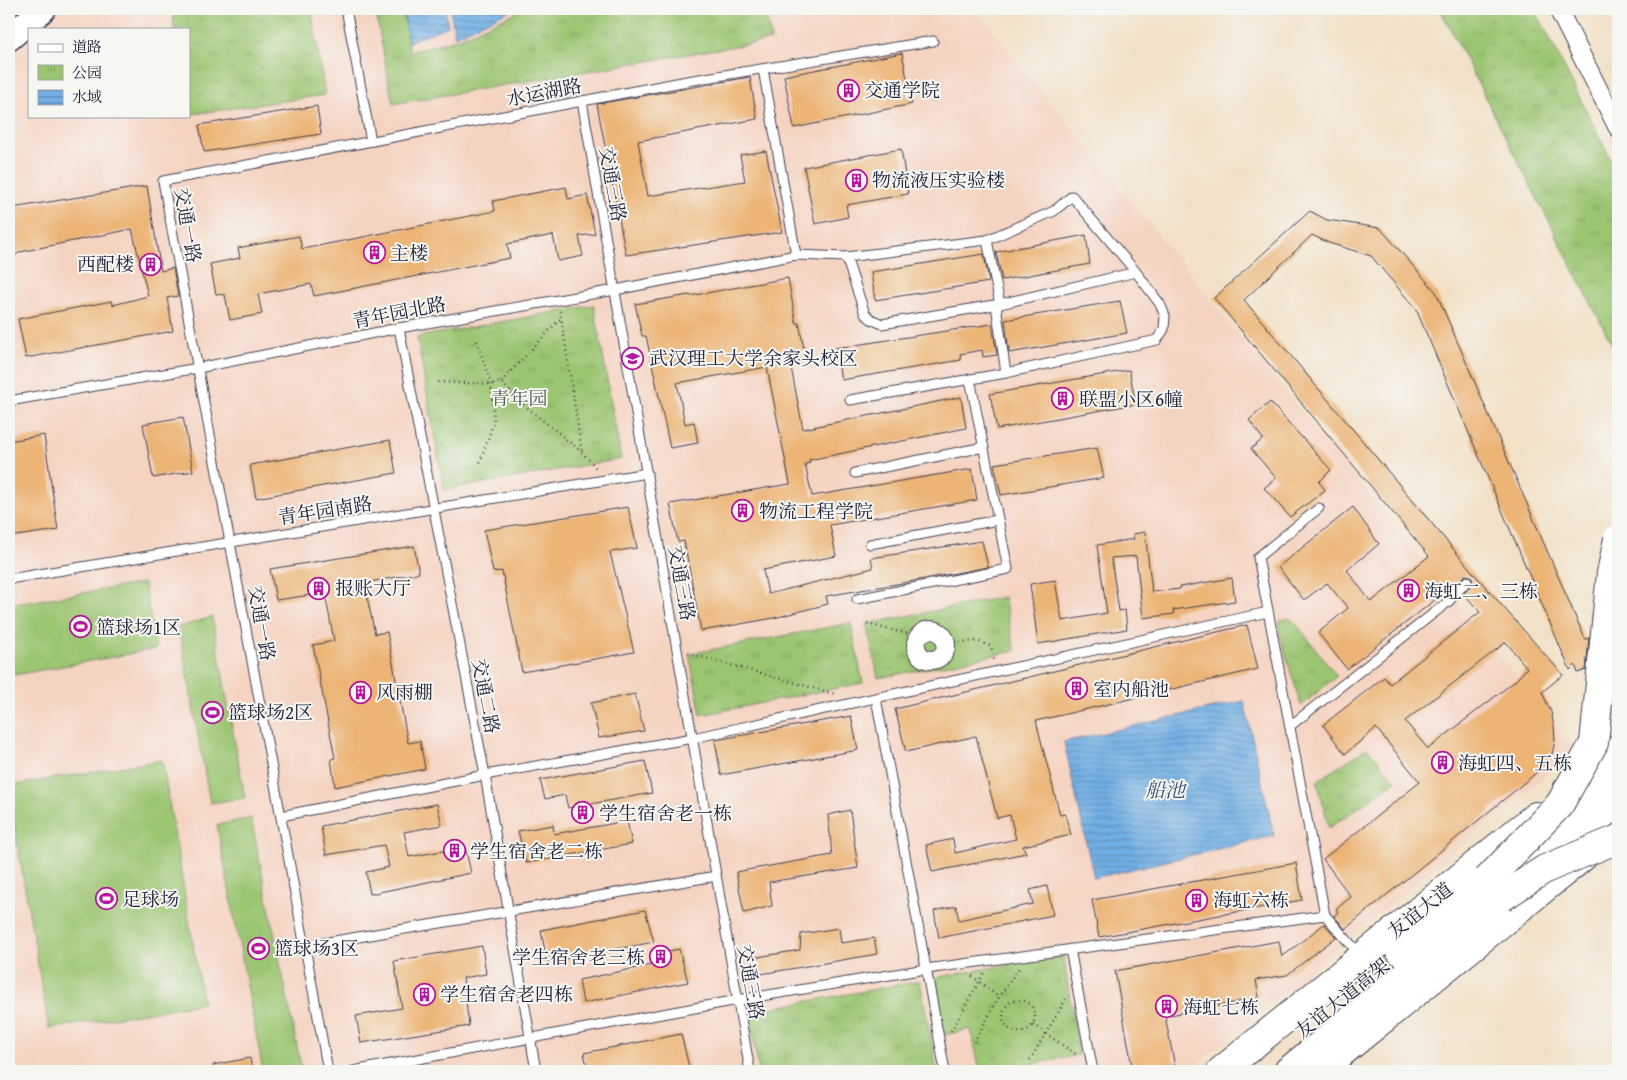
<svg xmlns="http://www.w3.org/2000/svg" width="1627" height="1080" font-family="'Gentium Book Plus','Noto Serif SC',serif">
<defs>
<pattern id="park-tufts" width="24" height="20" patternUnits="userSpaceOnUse" patternTransform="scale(1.25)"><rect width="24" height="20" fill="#9bc571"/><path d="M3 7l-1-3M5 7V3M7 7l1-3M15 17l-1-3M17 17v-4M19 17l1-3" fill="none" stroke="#85a963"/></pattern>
<pattern id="water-rules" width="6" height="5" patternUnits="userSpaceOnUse" patternTransform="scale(1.25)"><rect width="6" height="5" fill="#71afe4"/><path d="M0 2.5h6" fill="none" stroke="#5c8eba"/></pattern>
</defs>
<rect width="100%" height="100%" fill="#f6f6f2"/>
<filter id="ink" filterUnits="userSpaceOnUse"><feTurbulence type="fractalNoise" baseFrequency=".02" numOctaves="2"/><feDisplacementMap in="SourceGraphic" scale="10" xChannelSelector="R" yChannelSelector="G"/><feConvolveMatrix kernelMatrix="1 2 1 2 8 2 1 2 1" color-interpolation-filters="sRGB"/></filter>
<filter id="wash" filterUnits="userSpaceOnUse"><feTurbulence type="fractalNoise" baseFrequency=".0096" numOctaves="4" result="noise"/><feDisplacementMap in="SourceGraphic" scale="20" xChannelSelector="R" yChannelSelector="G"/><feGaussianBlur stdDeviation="1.12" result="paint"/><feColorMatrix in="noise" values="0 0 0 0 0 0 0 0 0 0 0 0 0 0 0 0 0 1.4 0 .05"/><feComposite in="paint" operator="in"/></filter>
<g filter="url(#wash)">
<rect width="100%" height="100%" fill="#f2e1c8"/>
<polygon fill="#f5d3c1" points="59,9 975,9 1576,750 1189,1071 9,1071 9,52 29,35 29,116 189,116 189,29 36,29"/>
<g fill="url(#park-tufts)" stroke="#5e7456">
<polygon points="173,9 311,9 325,95 193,114 189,112 189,29 174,29"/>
<polygon points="375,9 402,9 410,52 460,38 523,9 765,9 771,40 393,104"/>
<polygon points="1440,9 1535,9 1618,174 1618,356"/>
<polygon points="594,305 621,459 444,490 417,337"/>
<polygon points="1004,597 1015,651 878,678 867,624"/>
<polygon points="1289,618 1297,625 1337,676 1301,706 1279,632 1280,621"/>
<polygon points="851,623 863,683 701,715 689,654"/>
<polygon points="1367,748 1396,781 1329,828 1317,781"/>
<polygon points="1063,955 1079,1055 995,1071 980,1071 971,1029 945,1035 933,978"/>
<polygon points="920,981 937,1071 759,1071 748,1012"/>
</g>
<g fill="#9bc571" stroke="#5e7456">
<polygon points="144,583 156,649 9,676 9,605"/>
<polygon points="212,617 245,798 210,803 179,627"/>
<polygon points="162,760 203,1003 49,1029 9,795 9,786"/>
<polygon points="251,818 302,1071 263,1071 217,825"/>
</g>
<g fill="url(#water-rules)" stroke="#4a6890">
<polygon points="403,9 445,9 448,26 408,42"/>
<polygon points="450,9 513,9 455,36"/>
<polygon points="1244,701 1274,836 1094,878 1064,742"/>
</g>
<g id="blocks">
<g fill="#ecb474" fill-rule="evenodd">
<polygon points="902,53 912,104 794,128 784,76"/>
<polygon points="750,77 757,119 638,141 648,196 745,181 740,155 766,151 782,232 626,255 597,104"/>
<polygon points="317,106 321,134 204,152 199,125"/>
<polygon points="901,149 908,194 846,205 848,217 815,224 804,167"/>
<polygon points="147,186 161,271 173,268 178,296 167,298 173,331 26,358 18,319 112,301 113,305 148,296 132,229 20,252 9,260 9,211 12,208"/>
<polygon points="566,187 568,199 587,195 595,234 579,236 583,256 558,261 553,235 507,244 510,258 314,296 311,284 258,294 262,314 230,320 225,295 216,294 210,264 240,258 238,248 299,236 302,249 495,211 493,201"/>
<path d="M1310,211L1327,220L1380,228L1436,292L1585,639L1589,638L1586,670L1578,673L1575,665L1570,670L1416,309L1371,256L1329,243L1312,235L1244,300L1476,576L1563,675L1542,692L1551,712L1554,726L1555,741L1552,754L1535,774L1345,929L1334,916L1338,912L1336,909L1351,897L1323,859L1420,782L1376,728L1345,754L1323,725L1384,677L1390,684L1480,612L1464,594L1473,582L1471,576L1465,575L1456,584L1453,581L1435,597L1436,599L1347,669L1318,633L1348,608L1327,583L1304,600L1278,567L1353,507L1379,544L1347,570L1371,602L1429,556L1214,298ZM1506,642L1527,668L1515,681L1428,749L1405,721Z"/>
<polygon points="1086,235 1090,264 1002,280 996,252"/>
<polygon points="984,254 989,282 875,300 871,272"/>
<polygon points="788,278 796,323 799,323 806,359 790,362 803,429 961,397 966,428 809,460 810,463 805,464 812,496 972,469 977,500 830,525 836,556 763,570 768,594 873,568 871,558 982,541 988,567 908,582 826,596 828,604 774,618 701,631 684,541 678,542 670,504 790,484 767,367 677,383 685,424 694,422 698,443 670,448 646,336 642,336 635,304 689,295 690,296"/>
<polygon points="1120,301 1127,333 1009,353 1005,320"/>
<polygon points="992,324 997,355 983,357 982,350 960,354 961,360 841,380 836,348"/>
<polygon points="1129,370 1136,404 997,429 990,394"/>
<polygon points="1270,402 1331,470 1319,482 1325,490 1290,517 1264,488 1276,478 1251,449 1263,439 1249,420"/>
<polygon points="183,417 193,471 153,478 143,424"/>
<polygon points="44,435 58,530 9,537 9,441"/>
<polygon points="390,440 396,473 256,498 250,465"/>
<polygon points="1097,448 1104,478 1001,495 994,464"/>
<polygon points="628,507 637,548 610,552 634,652 522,672 502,571 493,572 484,530"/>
<polygon points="1145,532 1152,592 1180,589 1180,587 1232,578 1235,601 1173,610 1174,614 1143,618 1136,556 1111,558 1119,611 1125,610 1127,629 1038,644 1030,584 1055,580 1062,621 1107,613 1097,545 1134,539 1133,534"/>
<polygon points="414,546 419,573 364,583 375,634 387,632 408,743 420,741 425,769 335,787 331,759 335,758 313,645 334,641 325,593 276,600 270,569"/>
<polygon points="1247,625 1258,669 1036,721 1060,815 1065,814 1071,835 1023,846 1026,853 932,872 926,845 953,839 955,853 1016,839 1010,815 997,818 976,736 906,752 895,709"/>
<polygon points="635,694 644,731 599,738 591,703"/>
<polygon points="851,716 858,750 721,775 715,740"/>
<polygon points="645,761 652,793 568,808 565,795 545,799 540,780"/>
<polygon points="437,804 442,825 404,832 409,857 465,847 471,873 370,894 366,872 389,867 384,845 326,855 321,826"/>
<polygon points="850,810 858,868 769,882 772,906 744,913 736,872 832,855 828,815"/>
<polygon points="627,821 632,844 526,863 518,831 553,825 554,834"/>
<polygon points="1296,863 1302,900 1099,937 1092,900"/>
<polygon points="1047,886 1053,915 939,938 934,911 956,906 959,920 1033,904 1030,890"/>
<polygon points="645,910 654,942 547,962 541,930"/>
<polygon points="1324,924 1336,937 1335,938 1287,975 1256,980 1259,998 1165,1016 1175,1067 1154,1071 1133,1071 1115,971 1279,941 1282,957"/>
<polygon points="839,928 841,943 874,938 877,954 755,975 752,958 800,950 801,934"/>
<polygon points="482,946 486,974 463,978 469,1026 361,1043 356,1016 402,1008 394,961"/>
<polygon points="679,949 688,982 583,1003 579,980 656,964 654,954"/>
<polygon points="681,1034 690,1071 588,1071 584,1053"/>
<polygon points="250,1058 252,1071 214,1071 213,1065"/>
</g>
</g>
</g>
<g filter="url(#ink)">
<use href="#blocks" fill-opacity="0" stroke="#413f50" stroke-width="1"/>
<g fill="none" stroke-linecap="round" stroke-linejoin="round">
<defs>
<g id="lane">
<polyline points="346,9 371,141"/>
<polyline points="763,69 796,255"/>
<polyline points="582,101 750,1071"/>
<polyline points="987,240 1000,304"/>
<polyline points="846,257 865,314 871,319 882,324 1000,304 1136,272"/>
<polyline points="996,305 1006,373"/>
<polyline points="399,328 485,775 536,1071"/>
<polyline points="9,401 198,368 399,328 615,290 796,255 846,257 987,240 1054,211 1072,196 1136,272 1160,304 1165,316 1164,329 1157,340 1006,373 850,400"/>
<polyline points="855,473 984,447"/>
<polyline points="1319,508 1258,557 1325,915 1361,956"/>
<polyline points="870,544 998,520"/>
<polyline points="9,579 647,473"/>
<polyline points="857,599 1008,569 970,379"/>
<polyline points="876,698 945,1071"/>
<polyline points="1290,726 1448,602 1467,581"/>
<polyline points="281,816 485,775 693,738 1268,612"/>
<polyline points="305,946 716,876"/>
<polyline points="1070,949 1093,1071"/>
<polyline points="328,1071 163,181 687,81 933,41"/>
<polyline points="353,1071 738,1000 926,969 1325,915"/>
</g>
<g id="street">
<polyline points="1558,9 1618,128"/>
<circle cx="931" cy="645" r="15"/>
</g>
<polyline id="secondary" points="9,38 43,9"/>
<g id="primary">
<polyline points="1567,790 1618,749"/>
<polyline points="1542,836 1618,774"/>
<polyline points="1400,951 1506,865"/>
<polyline points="1221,1071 1536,816"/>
<polyline points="1288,1071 1618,802"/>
<polyline points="1319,1071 1584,856"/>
</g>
</defs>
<use href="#lane" stroke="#413f50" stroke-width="11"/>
<use href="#street" stroke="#413f50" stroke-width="20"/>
<use href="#secondary" stroke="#413f50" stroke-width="28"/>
<use href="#primary" stroke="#413f50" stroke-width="30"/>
<g stroke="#413f50" stroke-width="2.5" stroke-dasharray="1 4" stroke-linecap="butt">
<polyline points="560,311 582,452"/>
<polyline points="477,341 491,384 494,421 479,466"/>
<polyline points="438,382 491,384 501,382 519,401 582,452 597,469"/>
<polyline points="501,382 561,318"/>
<polyline points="867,624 946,643 977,641 991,646 994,660"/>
<polyline points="688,653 835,694"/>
<polyline points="972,976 999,997"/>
<circle cx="1019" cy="1016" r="16"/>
<polyline points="1033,1025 1077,1055"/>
<polyline points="951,1031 984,973"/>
<polyline points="974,1042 999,997 1019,968"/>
<polyline points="1030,1060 1066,999"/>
</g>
<use href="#lane" stroke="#fff" stroke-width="9"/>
<use href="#street" stroke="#fff" stroke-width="18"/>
<use href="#secondary" stroke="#fff" stroke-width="25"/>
<use href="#primary" stroke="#fff" stroke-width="28"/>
<defs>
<g id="highway-bridge">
<polyline points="1487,880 1560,804 1594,743 1611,573 1618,539"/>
<polyline points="1501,898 1545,869 1618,839"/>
</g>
</defs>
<use href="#highway-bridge" stroke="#413f50" stroke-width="30" stroke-linecap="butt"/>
<use href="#highway-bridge" stroke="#fff" stroke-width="28"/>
</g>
</g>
<defs>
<symbol id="building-ring" viewBox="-11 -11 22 22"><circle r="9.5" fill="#f6f6f2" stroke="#b5179e" stroke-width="1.5"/><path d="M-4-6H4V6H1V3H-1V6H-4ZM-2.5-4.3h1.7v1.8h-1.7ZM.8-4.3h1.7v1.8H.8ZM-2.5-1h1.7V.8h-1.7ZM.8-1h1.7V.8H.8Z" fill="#b5179e"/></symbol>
<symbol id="university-ring" viewBox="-11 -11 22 22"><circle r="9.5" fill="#f6f6f2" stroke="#b5179e" stroke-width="1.5"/><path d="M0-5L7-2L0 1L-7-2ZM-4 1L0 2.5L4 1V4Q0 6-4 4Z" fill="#b5179e"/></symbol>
<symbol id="stadium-ring" viewBox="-11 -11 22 22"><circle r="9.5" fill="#f6f6f2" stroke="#b5179e" stroke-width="1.5"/><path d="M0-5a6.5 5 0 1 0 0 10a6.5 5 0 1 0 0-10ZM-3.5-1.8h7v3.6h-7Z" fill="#b5179e"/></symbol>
</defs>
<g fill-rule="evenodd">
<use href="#building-ring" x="836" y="78" width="25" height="25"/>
<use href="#building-ring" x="844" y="168" width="25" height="25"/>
<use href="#building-ring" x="362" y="240" width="25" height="25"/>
<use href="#building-ring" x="138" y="252" width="25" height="25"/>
<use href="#university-ring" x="620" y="346" width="25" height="25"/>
<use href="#building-ring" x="1050" y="386" width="25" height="25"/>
<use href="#building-ring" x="730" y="498" width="25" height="25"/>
<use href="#building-ring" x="306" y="576" width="25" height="25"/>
<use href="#building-ring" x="1396" y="578" width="25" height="25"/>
<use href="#stadium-ring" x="68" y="614" width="25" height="25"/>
<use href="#building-ring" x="1064" y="676" width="25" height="25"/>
<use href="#building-ring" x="348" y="680" width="25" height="25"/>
<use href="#stadium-ring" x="200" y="700" width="25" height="25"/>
<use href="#building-ring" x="1430" y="750" width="25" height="25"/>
<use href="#building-ring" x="570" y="800" width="25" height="25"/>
<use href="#building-ring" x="442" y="838" width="25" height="25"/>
<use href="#stadium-ring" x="94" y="886" width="25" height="25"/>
<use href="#building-ring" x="1184" y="888" width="25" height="25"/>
<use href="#stadium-ring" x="246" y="936" width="25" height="25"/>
<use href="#building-ring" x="648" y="944" width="25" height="25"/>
<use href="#building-ring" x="412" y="982" width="25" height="25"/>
<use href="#building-ring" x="1154" y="994" width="25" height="25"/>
</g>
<g text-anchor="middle" stroke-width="4" stroke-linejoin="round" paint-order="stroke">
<g font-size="19" fill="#22223b" stroke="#f6f6f2" text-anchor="start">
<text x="864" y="97">交通学院</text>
<text x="872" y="187">物流液压实验楼</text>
<text x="390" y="260">主楼</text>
<text x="134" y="271" text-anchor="end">西配楼</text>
<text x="649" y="365">武汉理工大学余家头校区</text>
<text x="1079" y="406">联盟小区6幢</text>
<text x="759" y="518">物流工程学院</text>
<text x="335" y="595">报账大厅</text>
<text x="1424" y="598">海虹二、三栋</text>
<text x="96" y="634">篮球场1区</text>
<text x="1093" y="696">室内船池</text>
<text x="376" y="699">风雨棚</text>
<text x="228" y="719">篮球场2区</text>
<text x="1458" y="770">海虹四、五栋</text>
<text x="599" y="820">学生宿舍老一栋</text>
<text x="470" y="858">学生宿舍老二栋</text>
<text x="122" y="906">足球场</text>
<text x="1213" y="907">海虹六栋</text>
<text x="274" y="955">篮球场3区</text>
<text x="645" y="964" text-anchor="end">学生宿舍老三栋</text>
<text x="440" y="1001">学生宿舍老四栋</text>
<text x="1183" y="1014">海虹七栋</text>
</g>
<g font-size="19" fill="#22223b" stroke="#f6f6f2">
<text transform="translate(544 92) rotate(-11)" y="7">水运湖路</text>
<text transform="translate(613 184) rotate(80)" y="7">交通三路</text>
<text transform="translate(188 225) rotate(80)" y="7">交通一路</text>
<text transform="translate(399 312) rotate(-11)" y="7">青年园北路</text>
<text transform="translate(325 510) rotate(-9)" y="7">青年园南路</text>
<text transform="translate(682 583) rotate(80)" y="7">交通三路</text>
<text transform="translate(262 623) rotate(80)" y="7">交通一路</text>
<text transform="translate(486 696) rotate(79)" y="7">交通二路</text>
<text transform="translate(1420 910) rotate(-39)" y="7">友谊大道</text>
<text transform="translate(751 982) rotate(80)" y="7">交通三路</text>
<text transform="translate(1342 998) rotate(-39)" y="7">友谊大道高架</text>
</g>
<g font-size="19" fill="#4c5b4e" stroke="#f6f6f2">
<text x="519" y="405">青年园</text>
</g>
<g font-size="20" font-style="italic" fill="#3e5376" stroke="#f6f6f2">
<text x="1165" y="797">船池</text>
</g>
</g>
<rect width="1627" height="1080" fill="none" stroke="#f6f6f2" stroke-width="30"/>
<rect x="28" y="28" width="162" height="90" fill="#f6f6f2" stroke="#a1a1a9"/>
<rect x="38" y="44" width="25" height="8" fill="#ffffff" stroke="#a1a1a9"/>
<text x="72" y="52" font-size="15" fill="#22223b">道路</text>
<rect x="38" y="65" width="25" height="15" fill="url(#park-tufts)" stroke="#a1a1a9"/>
<text x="72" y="78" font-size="15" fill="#22223b">公园</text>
<rect x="38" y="90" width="25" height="15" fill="url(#water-rules)" stroke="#a1a1a9"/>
<text x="72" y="102" font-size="15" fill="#22223b">水域</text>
</svg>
